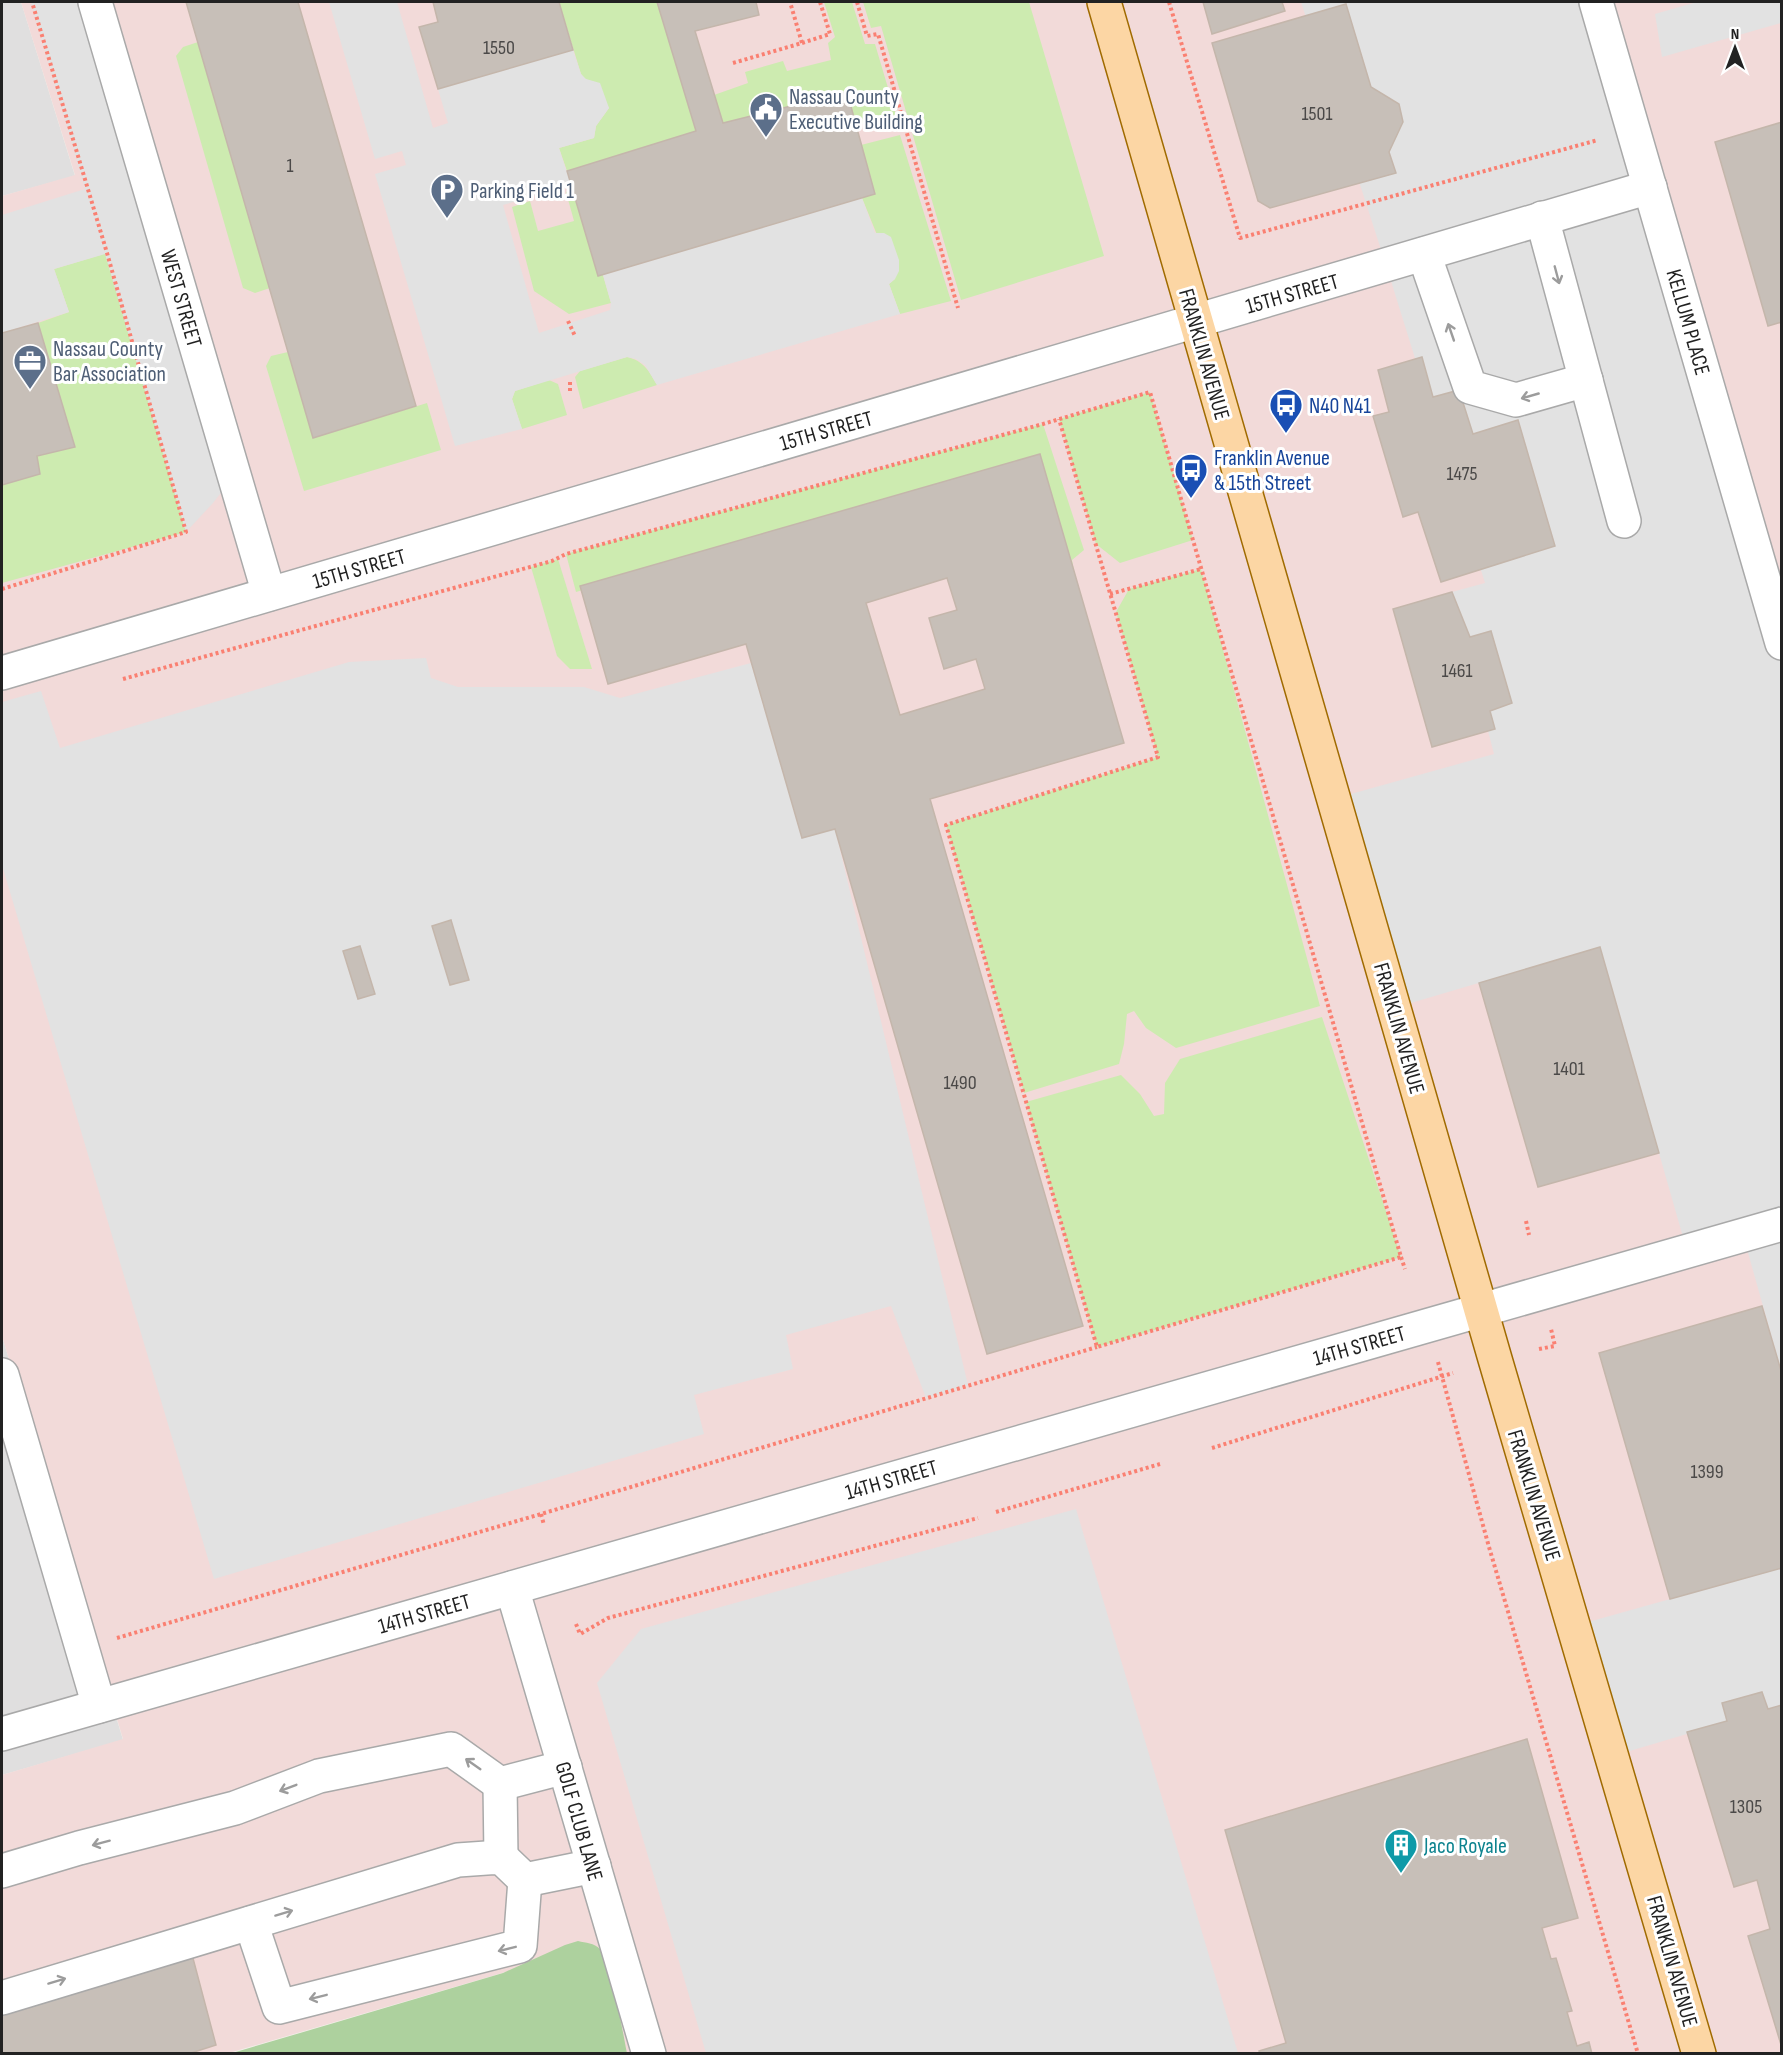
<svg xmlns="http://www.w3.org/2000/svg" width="1783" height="2055" font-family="'Sofia Sans Condensed',sans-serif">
<rect width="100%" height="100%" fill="#f2efe9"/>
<g fill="#e0dfdf">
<polygon points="2,2 21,2 75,176 2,196"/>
<polygon points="2,1336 123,1740 2,1775"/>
</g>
<polygon fill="#f2dad9" points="21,2 1781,2 1781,2053 613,2053 584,1949 229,2053 2,2054 2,1775 123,1739 2,1336 2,196 75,175"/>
<g fill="#cdebb0">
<polygon points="559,2 657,2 696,131 567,171 559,148 594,138 596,126 609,108 594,82 585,79 581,74"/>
<polygon points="824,2 852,2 865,44 875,44 896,115 856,125 846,92 723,123 714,95 748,83 745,72 783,61 787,71 831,60 828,43 835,37"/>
<polygon points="863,2 1029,2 1104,256 961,300 881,26 871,28"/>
<polygon points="198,42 270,288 255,293 243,288 176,56 183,47"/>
<polygon points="900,135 951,301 900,314 889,284 895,279 862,198 861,145"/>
<polygon points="573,190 598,275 603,275 611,303 569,314 534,291 512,207 530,201 538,231 574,221 566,192"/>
<polygon points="107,253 186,532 2,583 2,485 40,474 37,456 74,446 38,323 69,312 54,269"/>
<polygon points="288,352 313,438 427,403 441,450 304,491 266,366 271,356"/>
<path d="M627,357C644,361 649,371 657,385L583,409L575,377L580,371Z"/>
<polygon points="549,380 558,384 567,415 522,429 512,399 515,391"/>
<polygon points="1150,392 1193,540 1120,563 1096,544 1059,419"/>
<polygon points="1043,424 1084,550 1072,560 1074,571 1040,454 576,592 566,554"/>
<polygon points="558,559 592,669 570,669 557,656 531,567"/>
<polygon points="1201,569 1320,1006 1176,1048 1146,1028 1134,1011 1127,1014 1124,1044 1119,1064 1024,1093 946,825 1158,757 1116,612 1129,589"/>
<polygon points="1322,1017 1401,1257 1097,1347 1026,1102 1121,1075 1140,1094 1154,1116 1164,1114 1165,1083 1180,1059"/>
</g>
<path fill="#add19e" d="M578,1941C586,1943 594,1943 600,1949C611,1958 623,2035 627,2053L229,2054L503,1973L565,1945Z"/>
<g fill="#e2e2e2">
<polygon points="31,2 95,2 234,476 213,503 186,532 105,254 54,269 69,312 2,333 2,215 85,189"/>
<polygon points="329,2 397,2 433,128 448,123 438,89 573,50 581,74 586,79 600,83 609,108 596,126 594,138 559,148 571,185 503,205 539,333 610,310 611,303 603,275 862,198 875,233 884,233 891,237 899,260 899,271 895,279 889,284 900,314 657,385 645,365 636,359 627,357 515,391 512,399 522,429 455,446 375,174 406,165 402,151 375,159"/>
<polygon points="1301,2 1594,2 1781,643 1781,1223 1687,1251 1600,947 1394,1008 1333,799 1494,754 1452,592 1485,583 1386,265"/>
<polygon points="1697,2 1781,2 1781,23 1662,57 1655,14"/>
<polygon points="426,658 431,678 458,687 584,687 620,698 751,663 802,838 835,829 968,1385 926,1398 891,1306 786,1335 793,1369 694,1395 704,1434 214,1579 2,865 2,702 41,691 60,748 349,662"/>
<polygon points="1781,1224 1781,1370 1743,1235"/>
<polygon points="1076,1509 1238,2053 706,2053 597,1683 641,1629"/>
<polygon points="1781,1568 1781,1706 1613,1756 1574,1626"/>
</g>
<g fill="#c7bfb8" stroke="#c4b6ab" stroke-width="1.5" fill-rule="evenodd">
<polygon points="186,2 298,2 416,406 313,438"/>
<polygon points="433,2 559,2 573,50 438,89 419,27 438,22"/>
<polygon points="657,2 756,2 759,15 695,31 723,123 847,92 875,194 598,276 567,171 696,131"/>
<polygon points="1203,2 1282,2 1285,11 1212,34"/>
<polygon points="1346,4 1371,87 1399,104 1403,122 1389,152 1396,173 1270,208 1258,201 1212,43"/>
<polygon points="1782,122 1782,322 1768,326 1715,142"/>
<polygon points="38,323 75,447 37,456 40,474 2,485 2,333"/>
<polygon points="1422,357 1433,397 1459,390 1473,434 1518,420 1555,546 1441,582 1418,512 1403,517 1373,416 1389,412 1378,370"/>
<path d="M1040,454L1124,743L930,799L1083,1326L987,1354L835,829L802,838L746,644L608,684L580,586ZM947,578L957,610L929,618L944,669L976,659L985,689L900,715L866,603Z"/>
<polygon points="1452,592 1470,637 1491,631 1512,703 1490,711 1495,729 1432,747 1393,609"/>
<polygon points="451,920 469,980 450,985 432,926"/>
<polygon points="360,946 375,994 358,999 343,951"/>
<polygon points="1600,947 1659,1153 1538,1187 1479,983"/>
<polygon points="1762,1306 1782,1374 1782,1568 1670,1599 1599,1353"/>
<polygon points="1762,1692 1768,1709 1782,1705 1782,2048 1748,1936 1770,1929 1757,1880 1734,1887 1687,1732 1727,1721 1722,1703"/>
<polygon points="1527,1739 1578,1918 1542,1928 1551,1959 1556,1958 1572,2011 1567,2012 1577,2046 1589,2042 1592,2054 1260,2054 1259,2051 1286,2043 1225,1830"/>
<polygon points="190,1947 216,2045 188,2054 2,2054 2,2002"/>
</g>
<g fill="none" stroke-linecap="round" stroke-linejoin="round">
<defs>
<g id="minor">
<polyline points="95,2 269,594"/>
<polyline points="1596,2 1782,643"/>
<polyline points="1542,218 1624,521"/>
<polyline points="1424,254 1470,387 1516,400 1586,380"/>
<polyline points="2,673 1650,187"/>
<polyline points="2,1375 99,1706"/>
<polyline points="512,1588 649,2054"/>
<polyline points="2,1734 1782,1224"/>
<polyline points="500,1784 501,1857"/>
<polyline points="2,1871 79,1848 235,1808 319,1776 451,1749 500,1784 565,1767"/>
<polyline points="251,1923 279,2007 520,1946 525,1880"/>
<polyline points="2,1998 458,1860 501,1857 525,1880 594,1866"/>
</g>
<polyline id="major" points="1104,2 1495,1359 1699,2054"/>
</defs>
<use href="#minor" stroke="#a9a9a9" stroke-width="36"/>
<use href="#major" stroke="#a06b00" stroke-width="36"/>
<g stroke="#fa8072" stroke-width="4" stroke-dasharray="3 3" stroke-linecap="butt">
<polyline points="857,2 867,36 878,34 958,308"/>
<polyline points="1169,2 1240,238 1598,140"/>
<polyline points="802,43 830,34 820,2"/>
<polyline points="733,63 802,43 790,2"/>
<polyline points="568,321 575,336"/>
<polyline points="570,382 570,391"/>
<polyline points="2,589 186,532 107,253 32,2"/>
<polyline points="1110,594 1201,569"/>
<polyline points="123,679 490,578 552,561 566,554 1043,424 1150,392 1401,1257 1097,1347 946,825 1158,757 1059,419"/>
<polyline points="1526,1221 1529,1235"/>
<polyline points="1401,1257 1405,1269"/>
<polyline points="1539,1349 1555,1346 1551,1329"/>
<polyline points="1438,1362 1489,1547 1638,2054"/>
<polyline points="1212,1448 1453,1373"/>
<polyline points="996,1512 1160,1464"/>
<polyline points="541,1514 544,1525"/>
<polyline points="576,1624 580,1634 608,1618 978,1518"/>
<polyline points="117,1638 541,1514 1097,1347"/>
</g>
<use href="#minor" stroke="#fff" stroke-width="33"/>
<use href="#major" stroke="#fcd6a4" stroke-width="33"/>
</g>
<defs><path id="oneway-shaft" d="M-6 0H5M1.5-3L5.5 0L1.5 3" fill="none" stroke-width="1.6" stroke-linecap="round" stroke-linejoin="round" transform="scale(1.5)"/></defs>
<g stroke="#9c9c9c">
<use href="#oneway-shaft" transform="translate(1557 275) rotate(75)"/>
<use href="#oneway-shaft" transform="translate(1451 332) rotate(-109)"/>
<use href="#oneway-shaft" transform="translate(1530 396) rotate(164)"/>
<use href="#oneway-shaft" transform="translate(473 1764) rotate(-145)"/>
<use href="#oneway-shaft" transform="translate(288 1788) rotate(159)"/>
<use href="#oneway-shaft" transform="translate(101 1843) rotate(165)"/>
<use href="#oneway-shaft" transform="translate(284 1913) rotate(-17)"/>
<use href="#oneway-shaft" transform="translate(507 1949) rotate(166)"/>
<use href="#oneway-shaft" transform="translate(57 1981) rotate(-17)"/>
<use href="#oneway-shaft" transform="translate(318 1997) rotate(166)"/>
</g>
<defs>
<symbol id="civic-pin" viewBox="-11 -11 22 30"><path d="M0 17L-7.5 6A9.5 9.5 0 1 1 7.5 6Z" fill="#5c6f8a" stroke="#fff"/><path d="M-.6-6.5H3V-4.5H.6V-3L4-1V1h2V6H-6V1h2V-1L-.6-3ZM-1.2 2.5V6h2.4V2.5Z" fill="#fff"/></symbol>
<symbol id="parking-pin" viewBox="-11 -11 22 30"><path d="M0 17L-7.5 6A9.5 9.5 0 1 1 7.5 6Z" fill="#5c6f8a" stroke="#fff"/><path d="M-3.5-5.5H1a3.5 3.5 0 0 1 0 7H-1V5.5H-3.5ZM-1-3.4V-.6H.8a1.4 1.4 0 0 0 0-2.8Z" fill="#fff"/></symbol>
<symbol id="office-pin" viewBox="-11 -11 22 30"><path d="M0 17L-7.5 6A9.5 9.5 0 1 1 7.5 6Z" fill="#5c6f8a" stroke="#fff"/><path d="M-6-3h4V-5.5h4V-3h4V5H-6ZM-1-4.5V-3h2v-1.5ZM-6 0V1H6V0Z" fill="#fff"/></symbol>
<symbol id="bus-pin" viewBox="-11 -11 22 30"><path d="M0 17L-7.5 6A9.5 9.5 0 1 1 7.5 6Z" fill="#1a4fb4" stroke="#fff"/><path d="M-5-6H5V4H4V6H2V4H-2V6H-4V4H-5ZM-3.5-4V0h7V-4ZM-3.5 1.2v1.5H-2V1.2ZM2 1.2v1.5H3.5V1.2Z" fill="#fff"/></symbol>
<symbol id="building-pin" viewBox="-11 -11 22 30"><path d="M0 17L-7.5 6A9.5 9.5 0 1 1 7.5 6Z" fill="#0f9aa8" stroke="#fff"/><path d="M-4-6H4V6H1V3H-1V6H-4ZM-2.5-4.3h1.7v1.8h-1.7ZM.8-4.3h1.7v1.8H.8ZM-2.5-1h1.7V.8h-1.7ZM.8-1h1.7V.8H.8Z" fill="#fff"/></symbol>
</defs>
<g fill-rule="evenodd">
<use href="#civic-pin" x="747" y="90" width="38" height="52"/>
<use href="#parking-pin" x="428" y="171" width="38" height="52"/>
<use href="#office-pin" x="11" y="342" width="38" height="52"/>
<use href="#bus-pin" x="1267" y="386" width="38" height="52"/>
<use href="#bus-pin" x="1172" y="451" width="38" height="52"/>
<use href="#building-pin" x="1382" y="1826" width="38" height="52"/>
</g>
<g text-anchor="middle" stroke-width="6" stroke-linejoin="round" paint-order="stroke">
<g font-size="20" fill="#4b4948">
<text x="499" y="54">1550</text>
<text x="1317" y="120">1501</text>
<text x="290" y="172">1</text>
<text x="1462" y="480">1475</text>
<text x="1457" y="677">1461</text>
<text x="1569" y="1075">1401</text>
<text x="960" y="1089">1490</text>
<text x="1707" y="1478">1399</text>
<text x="1746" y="1813">1305</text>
</g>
<g font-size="22" fill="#4e5e75" stroke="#fff" text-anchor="start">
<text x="789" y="104">Nassau County<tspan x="789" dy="25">Executive Building</tspan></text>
<text x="470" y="198">Parking Field 1</text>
<text x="53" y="356">Nassau County<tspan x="53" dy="25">Bar Association</tspan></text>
</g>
<g font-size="22" fill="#222" stroke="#fff">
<text transform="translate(1292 293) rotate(-16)" y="8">15TH STREET</text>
<text transform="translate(182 298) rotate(74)" y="8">WEST STREET</text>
<text transform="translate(1689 322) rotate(74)" y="8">KELLUM PLACE</text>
<text transform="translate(1205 354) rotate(74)" y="8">FRANKLIN AVENUE</text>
<text transform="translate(826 430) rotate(-16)" y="8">15TH STREET</text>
<text transform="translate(359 568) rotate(-16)" y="8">15TH STREET</text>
<text transform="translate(1400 1028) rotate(74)" y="8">FRANKLIN AVENUE</text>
<text transform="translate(1359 1345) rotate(-16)" y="8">14TH STREET</text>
<text transform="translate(891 1479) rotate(-16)" y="8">14TH STREET</text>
<text transform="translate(1535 1495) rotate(73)" y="8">FRANKLIN AVENUE</text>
<text transform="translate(424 1613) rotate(-16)" y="8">14TH STREET</text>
<text transform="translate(580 1821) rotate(74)" y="8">GOLF CLUB LANE</text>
<text transform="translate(1673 1961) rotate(74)" y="8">FRANKLIN AVENUE</text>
</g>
<g font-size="22" fill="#164399" stroke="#fff" text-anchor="start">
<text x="1309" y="413">N40 N41</text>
<text x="1214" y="465">Franklin Avenue<tspan x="1214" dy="25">&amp; 15th Street</tspan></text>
</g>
<g font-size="22" fill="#0d838f" stroke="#fff" text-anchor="start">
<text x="1424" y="1853">Jaco Royale</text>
</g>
</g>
<rect width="1783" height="2055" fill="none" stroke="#222222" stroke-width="6"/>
<g transform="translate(1735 48)" stroke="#ffffff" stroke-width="4.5" paint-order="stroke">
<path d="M0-4.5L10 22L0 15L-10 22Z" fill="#222222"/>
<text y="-9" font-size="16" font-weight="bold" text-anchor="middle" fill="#222222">N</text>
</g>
</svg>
